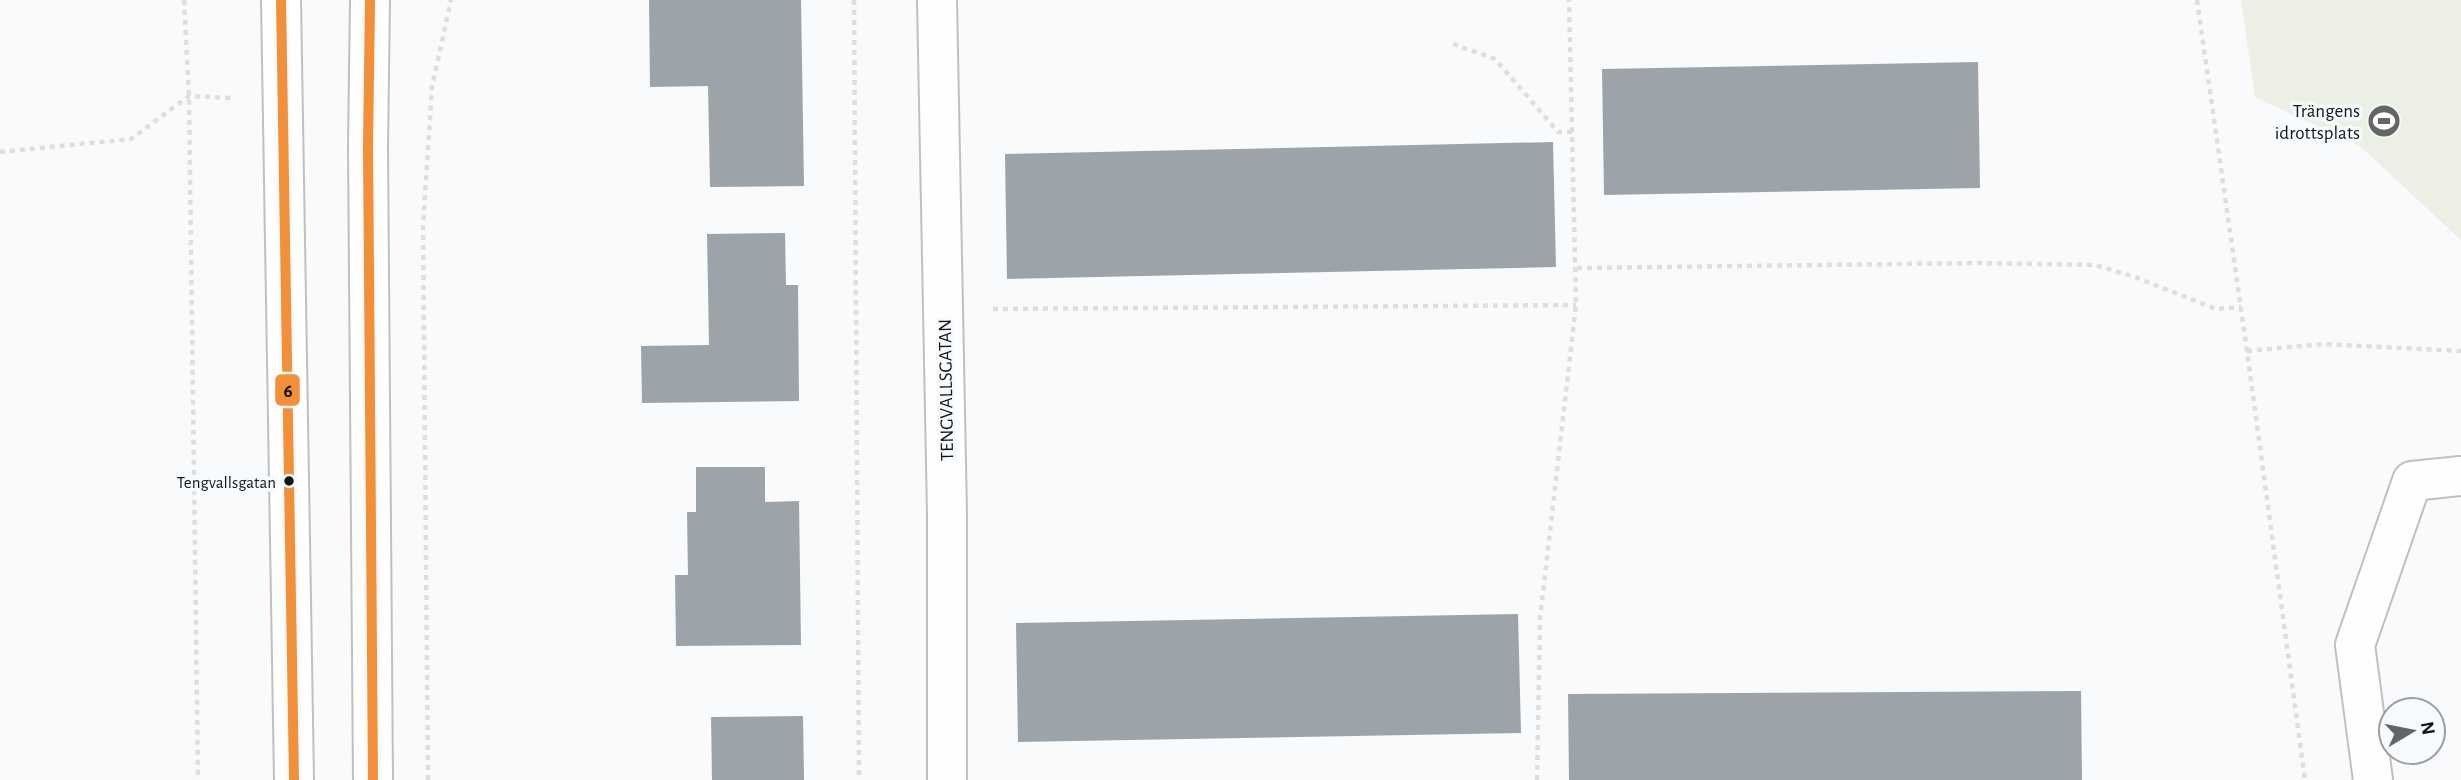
<svg xmlns="http://www.w3.org/2000/svg" width="2461" height="780" font-family="'Alegreya Sans',sans-serif">
<rect width="100%" height="100%" fill="#f8fafc"/>
<polygon fill="#ecefe3" points="2241,0 2461,0 2461,240 2360,146 2255,97"/>
<g fill="#9da4a9">
<polygon points="649,0 801,0 804,186 710,187 708,86 650,87"/>
<polygon points="1978,62 1980,188 1604,195 1602,69"/>
<polygon points="1553,142 1556,267 1007,279 1005,154"/>
<polygon points="785,233 786,285 798,285 799,401 642,403 641,346 709,345 707,234"/>
<polygon points="696,467 765,467 765,502 799,501 801,645 676,646 675,575 688,575 687,512 696,512"/>
<polygon points="1518,614 1521,733 1018,742 1016,623"/>
<polygon points="2081,691 2082,780 1569,780 1568,694"/>
<polygon points="803,716 804,780 712,780 711,717"/>
</g>
<g fill="none" stroke-linecap="round" stroke-linejoin="round">
<defs>
<g id="minor">
<polyline points="937,0 947,514 947,780"/>
<polyline points="2373,780 2355,645 2412,481 2461,476"/>
</g>
<g id="major">
<polyline points="281,0 294,780"/>
<polyline points="370,0 368,147 373,780"/>
</g>
</defs>
<use href="#minor" stroke="#bfc0c2" stroke-width="42"/>
<use href="#major" stroke="#bfc0c2" stroke-width="42"/>
<g stroke="#dededf" stroke-width="4.5" stroke-dasharray="5 5" stroke-linecap="butt">
<polyline points="184,0 189,96 198,780"/>
<polyline points="854,0 859,780"/>
<polyline points="2197,0 2247,351 2305,780"/>
<polyline points="1453,44 1495,59 1558,132 1573,132"/>
<polyline points="0,152 131,139 189,96 232,98"/>
<polyline points="1577,268 1979,263 2095,265 2135,277 2216,309 2241,307"/>
<polyline points="993,309 1576,305"/>
<polyline points="2247,351 2323,344 2461,351"/>
<polyline points="428,780 423,226 432,87 451,0"/>
<polyline points="1537,780 1540,619 1576,305 1569,0"/>
</g>
<use href="#minor" stroke="#fefeff" stroke-width="38"/>
<use href="#major" stroke="#fefeff" stroke-width="38"/>
<defs>
<g id="bus-1">
<polyline points="281,0 294,780"/>
<polyline points="370,0 368,147 373,780"/>
</g>
</defs>
<use href="#bus-1" stroke="#f7fafd" stroke-width="16"/>
<use href="#bus-1" stroke="#f19039" stroke-width="10"/>
</g>
<defs>
<symbol id="stadium-disc" viewBox="-11 -11 22 22"><circle r="9.5" fill="#646566" stroke="#f7fafd"/><path d="M0-5a6.5 5 0 1 0 0 10a6.5 5 0 1 0 0-10ZM-3.5-1.8h7v3.6h-7Z" fill="#fff"/></symbol>
</defs>
<g fill-rule="evenodd">
<use href="#stadium-disc" x="2365" y="102" width="38" height="38"/>
</g>
<circle fill="#141516" stroke="#f7fafd" stroke-width="2.5" cx="289" cy="481" r="6"/>
<g text-anchor="middle" stroke-width="7" stroke-linejoin="round" paint-order="stroke">
<g font-size="17" fill="#141516" stroke="#f7fafd" text-anchor="end">
<text x="276" y="488">Tengvallsgatan</text>
</g>
<g font-size="19" fill="#141516" stroke="#f7fafd" text-anchor="end">
<text x="2360" y="117">Trängens<tspan x="2360" dy="22">idrottsplats</tspan></text>
</g>
<g font-size="19" fill="#141516" stroke="#f7fafd">
<text transform="translate(945 390) rotate(-91)" y="7">TENGVALLSGATAN</text>
</g>
</g>
<rect stroke="#f7fafd" stroke-width="2.5" x="274" y="373" width="27" height="34" rx="7" fill="#f19039"/>
<g font-size="19" text-anchor="middle" font-weight="bold" fill="#111">
<text x="288" y="397">6</text>
</g>
<g transform="translate(2412 731) rotate(80)"><circle r="33" fill="#f7fafd" stroke="#9c9ea1" stroke-width="2"/>
<path d="M0-5L12 26L0 18L-12 26Z" fill="#646566"/>
<text y="-10" font-size="19" font-weight="bold" text-anchor="middle" fill="#141516">N</text>
</g>
</svg>
